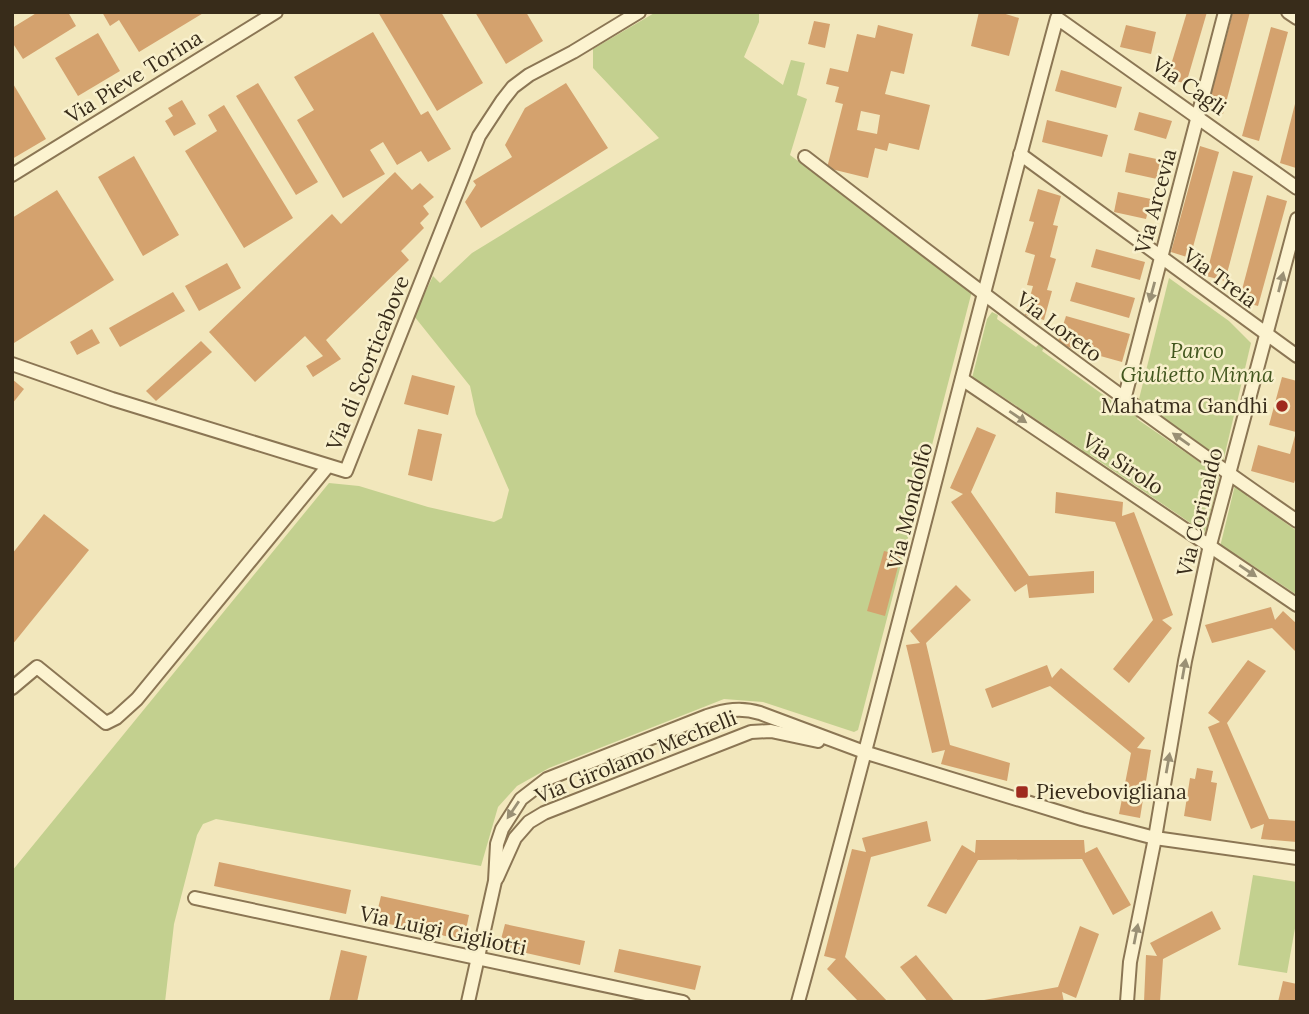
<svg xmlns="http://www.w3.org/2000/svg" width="1309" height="1014" font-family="Lora,serif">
<rect width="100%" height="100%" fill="#f2e7bc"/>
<g fill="#c3d08f">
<polygon points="656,12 759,12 759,22 744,57 783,85 791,60 805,63 797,95 807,99 790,155 972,291 858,730 854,732 763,702 724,699 549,768 517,786 498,807 481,866 216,819 203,824 197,835 174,924 165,1002 12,1002 12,871 329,483 359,486 428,507 494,522 502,518 509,490 476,414 470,386 414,316 433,276 440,283 472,253 659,138 593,68 593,49"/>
<polygon points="1169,278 1229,321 1251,343 1223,462 1218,462 1139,399"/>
<polygon points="992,312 998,315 997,319 1036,347 1039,344 1044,348 1042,351 1130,414 1133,411 1139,415 1137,419 1204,465 1207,462 1220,474 1205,533 1203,535 1191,528 1192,524 1090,455 1087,458 1080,454 1082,450 991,389 988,393 972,378 987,319"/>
<polygon points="1235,485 1249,492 1247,496 1297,531 1297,595 1237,555 1234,558 1220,547"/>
<polygon points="1253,875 1297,882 1297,917 1287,973 1238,965"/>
</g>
<g fill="#d4a26e" fill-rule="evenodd">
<polygon points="38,12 68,12 76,26 23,59 12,42 12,28"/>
<polygon points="102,12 205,12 139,52 119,20 110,26"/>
<polygon points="378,12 441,12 483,83 437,111"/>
<polygon points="475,12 526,12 543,41 506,64"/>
<polygon points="979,12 999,12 1019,18 1009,56 971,46"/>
<polygon points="1187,12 1207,12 1186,84 1167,78"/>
<polygon points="1233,12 1250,12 1223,114 1207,110"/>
<polygon points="814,21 830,24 825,48 808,44"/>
<path d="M878,25L913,34L904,74L891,71L885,94L930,105L919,150L889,143L887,151L875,148L868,178L827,168L843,104L835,102L839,87L826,84L830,68L848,72L857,34L875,38ZM861,111L880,115L877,134L857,130Z"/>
<polygon points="1126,25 1156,32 1151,54 1120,47"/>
<polygon points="1271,27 1288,32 1259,141 1242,136"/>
<polygon points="373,32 421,115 428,111 451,149 428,162 421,151 397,165 383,142 370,150 385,174 343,198 297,120 314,110 294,77"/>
<polygon points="98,33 120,71 78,96 55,58"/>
<polygon points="1061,70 1122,87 1116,108 1055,91"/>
<polygon points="12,82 46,139 12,159"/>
<polygon points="258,83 318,182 296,195 236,96"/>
<polygon points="566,83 608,148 481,228 465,202 476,185 473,181 512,157 505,145 525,108"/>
<polygon points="182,100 196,124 174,136 165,121 173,116 168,108"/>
<polygon points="1296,100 1297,100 1296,168 1280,163"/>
<polygon points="224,105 293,218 244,248 185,151 217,131 208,115"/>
<polygon points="1139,112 1172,121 1166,139 1134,130"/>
<polygon points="1047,120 1108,135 1102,157 1042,142"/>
<polygon points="1200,146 1219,152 1190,258 1171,252"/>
<polygon points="1129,153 1161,160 1157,179 1125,172"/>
<polygon points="134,156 179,235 143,256 98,177"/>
<polygon points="1233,171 1253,176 1225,281 1206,276"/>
<polygon points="395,172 412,190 420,183 434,197 423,206 429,214 420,223 424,228 401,251 409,260 326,340 341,359 313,377 306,366 323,356 305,336 255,382 209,332 332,214 341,224"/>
<polygon points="1038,189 1061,196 1053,225 1058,226 1050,257 1056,259 1047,290 1052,291 1044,320 1025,315 1033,286 1027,285 1035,255 1025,252 1034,222 1029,221"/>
<polygon points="57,190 114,280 14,343 12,339 12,218"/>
<polygon points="1118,192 1151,199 1146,219 1114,212"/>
<polygon points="1267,195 1287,201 1258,306 1239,301"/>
<polygon points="1096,249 1145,262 1140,280 1091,267"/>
<polygon points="227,263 241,288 199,311 185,286"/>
<polygon points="1076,282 1135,298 1129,318 1070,301"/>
<polygon points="173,292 185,311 120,347 109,328"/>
<polygon points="1066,316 1130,334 1122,362 1057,344"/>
<polygon points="92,329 100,343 77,355 70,342"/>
<polygon points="201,341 212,352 156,401 146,391"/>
<polygon points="412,375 455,386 448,415 404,404"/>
<polygon points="1282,377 1297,381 1297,474 1294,483 1251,471 1258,445 1290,454 1296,432 1269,425"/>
<polygon points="12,379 24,389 12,404"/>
<polygon points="977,427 996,435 971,492 1029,576 1094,571 1094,593 1029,598 1027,584 1015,592 951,502 963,494 950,488"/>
<polygon points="418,429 442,434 432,481 408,475"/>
<polygon points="1056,492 1123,502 1122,516 1134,512 1173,615 1162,620 1172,628 1129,683 1113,669 1153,620 1115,522 1055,513"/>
<polygon points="44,514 89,550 12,645 12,554"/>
<polygon points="884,551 901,555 885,616 867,611"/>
<polygon points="956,585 971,600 926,643 950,745 1010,763 1007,781 941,764 945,750 932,753 906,645 920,643 910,631"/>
<polygon points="1271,607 1275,620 1283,611 1297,624 1297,653 1272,628 1212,643 1205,625"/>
<polygon points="1248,660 1266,671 1227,723 1269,819 1297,821 1297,842 1261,839 1264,824 1251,829 1208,727 1220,722 1208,713"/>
<polygon points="1047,665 1052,678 1061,668 1145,738 1137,748 1151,750 1140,818 1119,814 1131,753 1050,686 992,708 985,689"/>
<polygon points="1197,768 1213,771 1211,782 1217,783 1211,821 1184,816 1190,778 1195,779"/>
<polygon points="927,821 931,841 871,857 845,957 888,1002 859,1002 827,969 836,959 824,956 852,849 866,852 862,838"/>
<polygon points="976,840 1084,840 1085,853 1097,847 1131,905 1113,915 1082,859 978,860 946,914 927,906 962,845 975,853"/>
<polygon points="219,862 351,890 346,914 214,886"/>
<polygon points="381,896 469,915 464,940 375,921"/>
<polygon points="1212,911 1221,929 1163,959 1160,1002 1144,1002 1146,955 1157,956 1150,943"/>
<polygon points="505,924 585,941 580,965 499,947"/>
<polygon points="1080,926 1099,934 1076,998 1062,992 1064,1002 973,1002 1058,987"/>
<polygon points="619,949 701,966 695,990 614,972"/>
<polygon points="341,950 367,956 357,1002 329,1002"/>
<polygon points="916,955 955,1002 928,1002 900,967"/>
<polygon points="1283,981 1297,984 1297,1002 1278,1002"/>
</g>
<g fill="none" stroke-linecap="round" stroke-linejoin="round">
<defs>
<g id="street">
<polyline points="1288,12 1297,18"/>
<polyline points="1020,154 1297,356"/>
<path d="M805,157C967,282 1129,405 1297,521"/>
<polyline points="12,175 276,12"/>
<polyline points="12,364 112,399 346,471 479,136 502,101 513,87 529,75 573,52 639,12"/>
<polyline points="962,379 1297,605"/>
<polyline points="1124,400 1225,12"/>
<polyline points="12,688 37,667 106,723 116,718 137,699 328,466"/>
<polyline points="497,878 515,838 529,822 544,813 751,732 771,731 818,741"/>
<polyline points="195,898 683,1002"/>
<path d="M468,1002L495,881L497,844L502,829L521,799L547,779L707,716C725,710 741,707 760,713L867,753L1082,819L1155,838L1297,858"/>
<path d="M798,1002C888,675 968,345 1057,18L1297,188"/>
<polyline points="1127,1002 1130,962 1155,838 1185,661 1210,545 1297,219"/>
</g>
</defs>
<use href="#street" stroke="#8b7654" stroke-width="16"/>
<use href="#street" stroke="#fcf3d0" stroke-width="12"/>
</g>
<defs><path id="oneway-solid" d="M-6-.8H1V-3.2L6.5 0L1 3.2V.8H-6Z" transform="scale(1.75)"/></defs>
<g fill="#9a9075">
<use href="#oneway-solid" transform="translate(1281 282) rotate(-76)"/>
<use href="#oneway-solid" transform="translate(1152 292) rotate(105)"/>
<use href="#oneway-solid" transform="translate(1018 417) rotate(34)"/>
<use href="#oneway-solid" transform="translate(1181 439) rotate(-145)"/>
<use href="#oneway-solid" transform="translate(1248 571) rotate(34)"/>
<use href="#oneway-solid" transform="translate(1184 669) rotate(-80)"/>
<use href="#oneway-solid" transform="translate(1168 763) rotate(-80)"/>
<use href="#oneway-solid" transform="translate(513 810) rotate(124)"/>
<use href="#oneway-solid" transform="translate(1136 934) rotate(-79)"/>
</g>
<g fill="#9f2a1e" stroke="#f8f0cc" stroke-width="2.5">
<circle cx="1282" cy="406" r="7"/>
<rect x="1015" y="785" width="14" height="14" rx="3.5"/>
</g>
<g text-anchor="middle" stroke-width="5" stroke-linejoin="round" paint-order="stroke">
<g font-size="21" fill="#382c1a" stroke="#f8f0cc">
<text transform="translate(134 77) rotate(-32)" y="7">Via Pieve Torina</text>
<text transform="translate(1189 86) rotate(35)" y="7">Via Cagli</text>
<text transform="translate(1156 201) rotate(-75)" y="7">Via Arcevia</text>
<text transform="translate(1220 278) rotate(36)" y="7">Via Treia</text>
<text transform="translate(1059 327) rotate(37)" y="7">Via Loreto</text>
<text transform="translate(368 363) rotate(-68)" y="7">Via di Scorticabove</text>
<text transform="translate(1123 464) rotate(34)" y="7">Via Sirolo</text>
<text transform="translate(910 506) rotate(-76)" y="7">Via Mondolfo</text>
<text transform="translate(1200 512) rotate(-76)" y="7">Via Corinaldo</text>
<text transform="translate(636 757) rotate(-22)" y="7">Via Girolamo Mechelli</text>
<text transform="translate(443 931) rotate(12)" y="7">Via Luigi Gigliotti</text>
</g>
<g font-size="21" font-style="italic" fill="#43571f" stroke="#f8f0cc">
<text x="1197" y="358">Parco<tspan x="1197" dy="24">Giulietto Minna</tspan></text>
</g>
<g font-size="21" fill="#382c1a" stroke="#f8f0cc" text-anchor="end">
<text x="1268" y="413">Mahatma Gandhi</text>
<text x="1036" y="799" text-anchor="start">Pievebovigliana</text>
</g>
</g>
<rect width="1309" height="1014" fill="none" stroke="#382c1a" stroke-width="28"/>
</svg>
